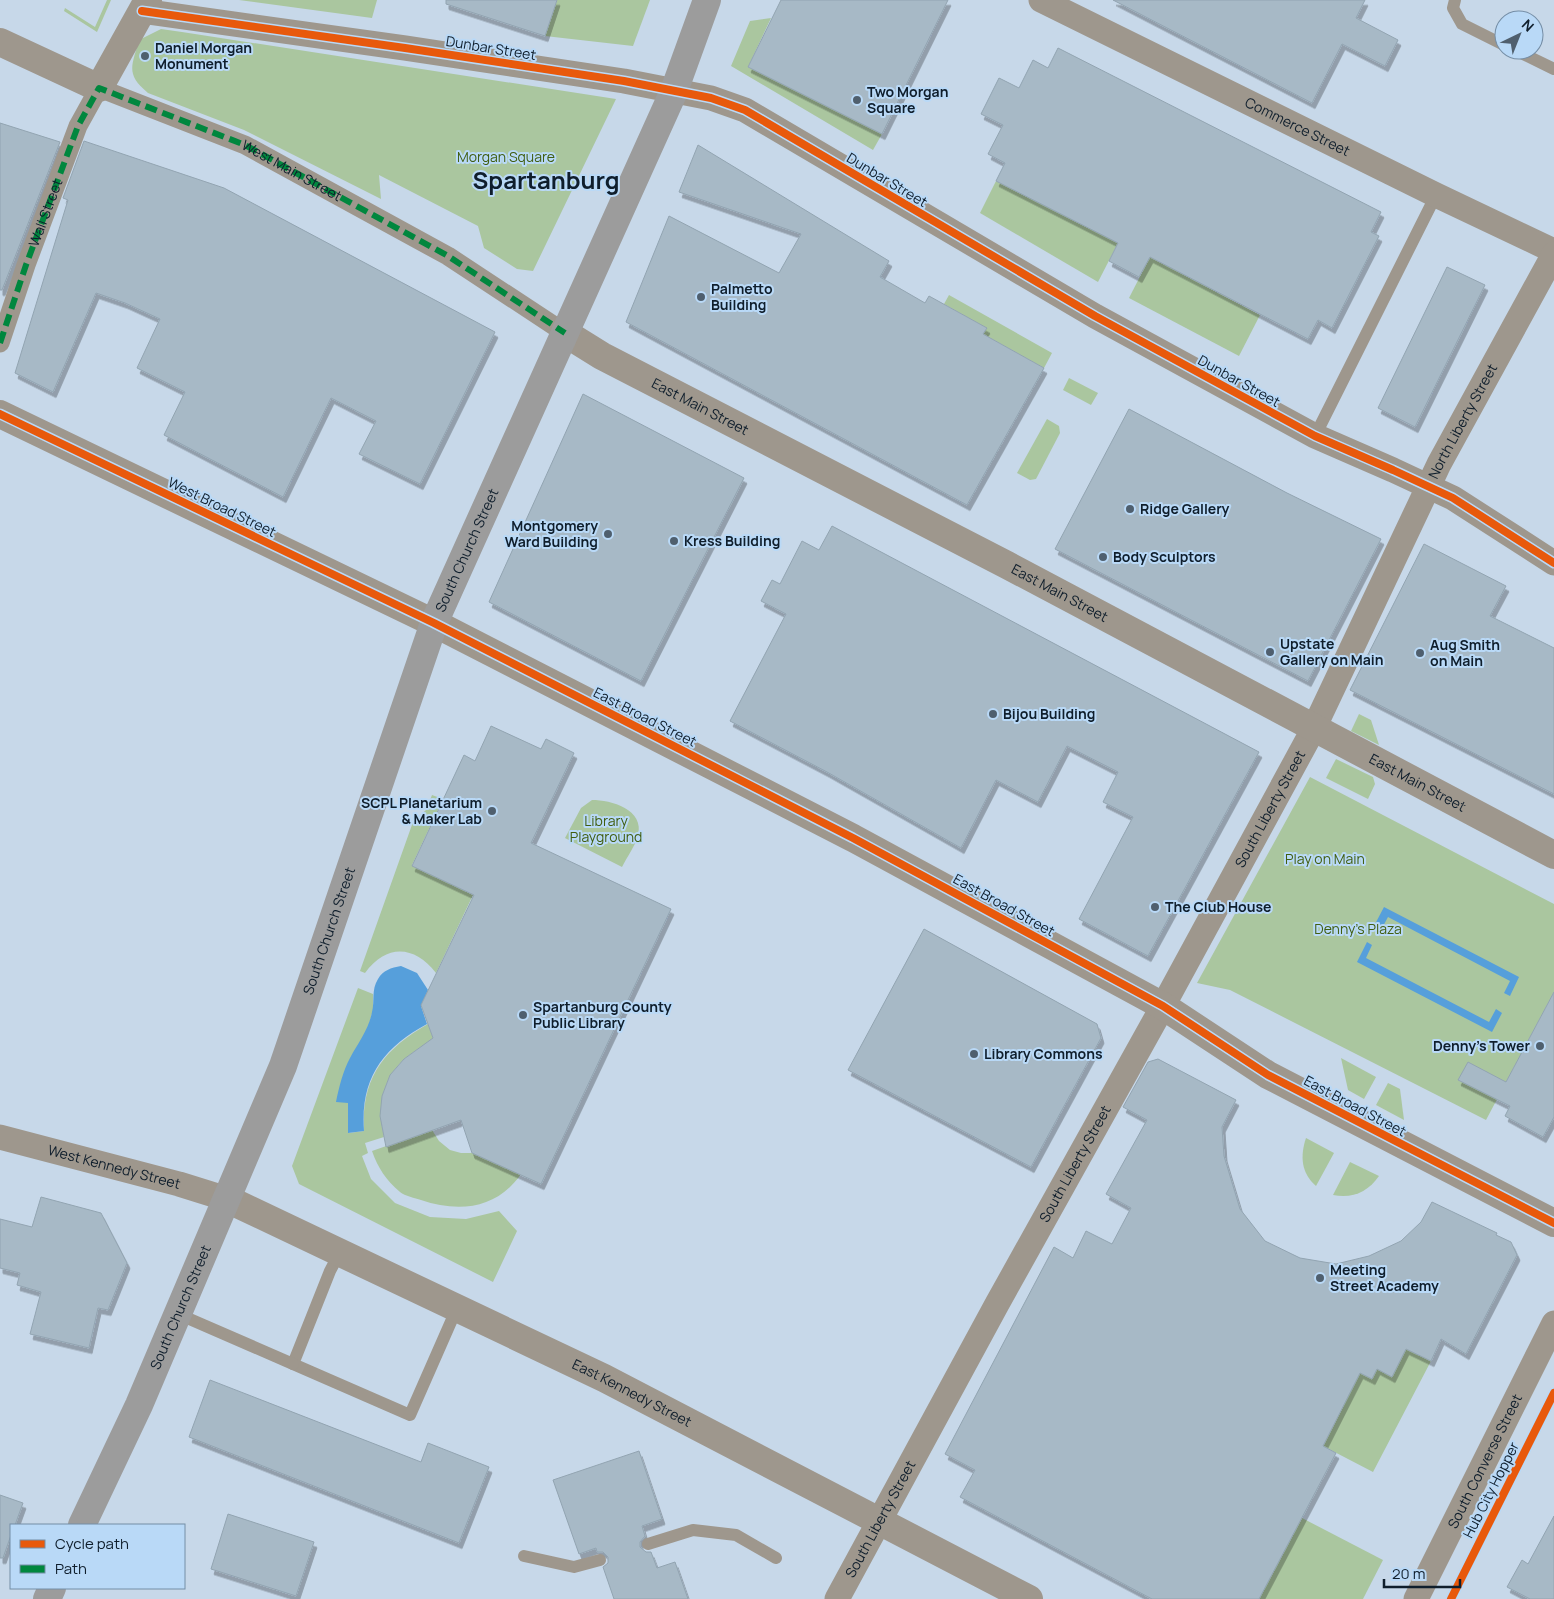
<svg xmlns="http://www.w3.org/2000/svg" width="1554" height="1599" font-family="Manrope,sans-serif">
<defs>
<filter id="shadow"><feDropShadow dx="3" dy="5.5" stdDeviation="0" flood-color="#0004"/></filter>
</defs>
<rect width="100%" height="100%" fill="#c7d8e9"/>
<g fill="#aac69f">
<polygon points="107,0 111,0 97,32 64,11 65,8 95,27"/>
<polygon points="239,0 377,0 372,18"/>
<polygon points="557,0 650,0 633,46 545,36"/>
<polygon points="771,18 748,67 882,134 873,150 731,66 750,21"/>
<path d="M161,29L182,32L616,99L533,271L517,269L484,248L478,226L379,175L381,199L244,130L148,93C125,74 132,66 139,40Z"/>
<polygon points="996,181 1118,243 1098,282 980,213"/>
<polygon points="1150,257 1260,315 1239,356 1129,298"/>
<polygon points="949,295 1052,353 1044,368 983,334 986,328 944,304"/>
<polygon points="1069,378 1098,393 1091,405 1063,390"/>
<polygon points="1047,419 1059,426 1060,433 1036,479 1030,480 1017,473"/>
<polygon points="1359,714 1371,720 1379,745 1351,731"/>
<polygon points="1336,759 1373,777 1375,784 1368,799 1326,778"/>
<polygon points="1310,777 1554,904 1554,992 1486,1120 1230,990 1197,983"/>
<path d="M432,795L443,799L412,865L473,895L436,973C415,946 387,943 365,973L360,971L413,822L426,810Z"/>
<path d="M592,800C611,800 645,809 638,836C635,846 627,857 622,867L565,838L581,808Z"/>
<path d="M358,988L373,994V1010L348,1102L349,1133L364,1131C361,1078 384,1049 428,1024L434,1041C390,1060 375,1091 384,1137L365,1143L368,1153L362,1156L371,1179L395,1203L430,1217L466,1219L499,1211L517,1231L493,1282L299,1184L292,1166Z"/>
<polygon points="1341,1058 1376,1077 1364,1099 1348,1090"/>
<polygon points="1388,1083 1400,1089 1404,1120 1376,1105"/>
<path d="M432,1130L439,1141L450,1150L461,1153H472L521,1174C497,1209 459,1213 421,1200C415,1198 405,1196 400,1192C386,1180 378,1168 372,1151Z"/>
<path d="M1306,1138L1334,1153L1316,1186C1301,1173 1300,1156 1306,1138Z"/>
<path d="M1350,1162L1379,1176C1368,1192 1352,1199 1333,1195Z"/>
<polygon points="1406,1349 1431,1361 1373,1472 1323,1446 1360,1373 1377,1369"/>
<polygon points="1302,1518 1383,1560 1363,1599 1259,1599"/>
</g>
<g fill="#569fdb">
<polygon points="1384,907 1519,977 1510,996 1504,993 1510,981 1388,917 1381,930 1374,926"/>
<polygon points="1367,942 1372,945 1366,958 1489,1022 1496,1009 1502,1013 1492,1032 1357,962"/>
<path d="M401,966L417,973L428,990L421,1006L427,1024C383,1048 360,1078 364,1131L348,1133V1103L336,1102C339,1087 343,1071 350,1058C358,1043 369,1029 372,1012C375,1001 371,990 378,979C383,970 391,968 401,966Z"/>
</g>
<g fill="#a7b9c6" stroke="#92a4b1" filter="url(#shadow)">
<polygon points="446,0 557,0 545,36 446,4"/>
<polygon points="781,0 948,0 882,134 748,67"/>
<polygon points="1113,0 1365,0 1356,18 1398,40 1385,66 1342,44 1312,103"/>
<polygon points="1058,48 1381,212 1371,232 1379,236 1332,328 1318,320 1308,339 1150,257 1139,277 1109,261 1118,243 996,181 1005,163 988,154 1003,125 981,114 999,78 1019,88 1033,60 1048,68"/>
<polygon points="0,123 60,142 2,290 0,290"/>
<polygon points="84,141 224,188 495,332 420,484 359,454 376,421 331,398 283,497 164,435 185,392 137,368 160,319 125,303 96,293 53,392 15,373 68,200 63,198"/>
<polygon points="698,145 889,261 880,277 925,303 929,296 987,328 983,334 1044,368 967,505 626,322 669,216 779,273 801,234 679,192"/>
<polygon points="1447,267 1485,285 1415,427 1378,408"/>
<polygon points="583,394 744,478 641,681 489,602"/>
<polygon points="1129,409 1287,493 1381,539 1308,681 1055,549"/>
<polygon points="832,526 1259,752 1148,956 1079,919 1133,817 1103,802 1118,772 1067,746 1038,802 996,780 961,848 827,772 730,721 786,614 761,601 772,580 780,584 802,541 819,550"/>
<polygon points="1424,544 1506,586 1490,616 1554,648 1554,794 1350,690"/>
<polygon points="491,726 541,749 546,739 574,753 531,843 671,909 541,1184 472,1153 461,1120 386,1147 380,1116 382,1096 390,1075 404,1059 433,1038 421,1005 474,895 412,866 464,755 475,761"/>
<polygon points="924,929 1097,1024 1101,1038 1031,1167 848,1070"/>
<polygon points="1554,992 1554,1117 1543,1137 1505,1116 1510,1106 1458,1080 1468,1062 1506,1082"/>
<polygon points="1158,1059 1236,1100 1222,1127 1224,1156 1240,1209 1265,1241 1300,1258 1336,1264 1369,1256 1401,1241 1421,1222 1432,1202 1497,1233 1496,1235 1511,1242 1517,1255 1466,1354 1441,1339 1431,1361 1406,1349 1392,1377 1377,1369 1372,1379 1360,1373 1323,1446 1336,1453 1259,1599 1152,1599 960,1497 975,1470 945,1454 1054,1247 1073,1258 1086,1231 1112,1244 1131,1208 1106,1194 1147,1120 1123,1107 1148,1062"/>
<polygon points="41,1197 101,1213 127,1263 108,1310 98,1308 89,1348 30,1334 41,1292 17,1285 20,1273 0,1268 0,1219 32,1227"/>
<polygon points="210,1380 421,1462 428,1443 489,1467 459,1543 189,1437"/>
<polygon points="639,1451 662,1519 642,1526 645,1536 640,1542 640,1547 646,1552 651,1552 657,1568 675,1562 688,1599 614,1599 603,1567 608,1563 608,1557 603,1552 597,1552 596,1548 579,1554 553,1480"/>
<polygon points="0,1495 23,1503 15,1525 11,1525 11,1535 3,1558 0,1558"/>
<polygon points="228,1514 314,1542 296,1596 211,1569"/>
<polygon points="1554,1516 1554,1599 1530,1599 1507,1587 1522,1560 1528,1564"/>
</g>
<g fill="none" stroke-linecap="round" stroke-linejoin="round">
<g stroke="#9e978d" stroke-width="12">
<polyline points="1455,0 1453,8 1462,24 1504,45"/>
<polyline points="1515,50 1554,69"/>
<polyline points="1315,436 1436,195"/>
<polyline points="340,1252 330,1271 293,1364 410,1415 457,1308"/>
<polyline points="178,1314 293,1364"/>
<polyline points="648,1544 693,1530 736,1535 776,1558"/>
<polyline points="524,1556 574,1567 600,1560"/>
</g>
<path stroke="#9e978d" stroke-width="19" id="s1" d="M0,343L26,265L78,126L99,88L245,145L448,256L565,333"/>
<g stroke="#9e978d" stroke-width="25">
<path id="s2" d="M1041,0L1436,195L1554,251"/>
<polyline points="142,11 405,48 624,81 711,98 745,110 1095,316 1315,436 1393,470 1453,498 1554,563"/>
<path id="s3" d="M0,1137L179,1184L227,1199"/>
<path id="s4" d="M837,1599L997,1304L1163,1006L1314,728L1439,464L1554,254"/>
<path id="s5" d="M1416,1599L1554,1323"/>
</g>
<g stroke="#9e978d" stroke-width="28">
<polyline points="0,42 99,88 148,0"/>
<path id="s6" d="M565,333L602,356L1007,565L1554,855"/>
<polyline points="0,414 434,623 853,838 1163,1006 1268,1075 1554,1223"/>
<path id="s7" d="M227,1199L604,1378L1029,1599"/>
</g>
<g stroke="#9c9c9c" stroke-width="28">
<path id="s8" d="M82,1525L139,1405L283,1066L434,623L674,91L707,0"/>
<polyline points="47,1599 52,1588"/>
</g>
<polyline stroke="#00873e" stroke-width="6" stroke-dasharray="12 6" stroke-linecap="butt" points="0,343 26,265 78,126 99,88 245,145 448,256 565,333"/>
<defs>
<g id="cycleway">
<polyline points="142,11 405,48 624,81 711,98 745,110 1095,316 1315,436 1393,470 1453,498 1554,563"/>
<polyline points="0,414 434,623 853,838 1163,1006 1268,1075 1554,1223"/>
<polyline points="1451,1599 1554,1393"/>
</g>
</defs>
<use href="#cycleway" stroke="#b9d9f7" stroke-width="11"/>
<use href="#cycleway" stroke="#e8590c" stroke-width="8"/>
</g>
<g fill="#4f5f6e" stroke="#b9d9f7" stroke-width="2">
<circle cx="145" cy="56" r="5"/>
<circle cx="857" cy="100" r="5"/>
<circle cx="701" cy="297" r="5"/>
<circle cx="1130" cy="509" r="5"/>
<circle cx="608" cy="534" r="5"/>
<circle cx="674" cy="541" r="5"/>
<circle cx="1103" cy="557" r="5"/>
<circle cx="1270" cy="652" r="5"/>
<circle cx="1420" cy="653" r="5"/>
<circle cx="993" cy="714" r="5"/>
<circle cx="492" cy="811" r="5"/>
<circle cx="1155" cy="907" r="5"/>
<circle cx="523" cy="1015" r="5"/>
<circle cx="1540" cy="1046" r="5"/>
<circle cx="974" cy="1054" r="5"/>
<circle cx="1320" cy="1278" r="5"/>
</g>
<g text-anchor="middle" stroke-width="4" stroke-linejoin="round" paint-order="stroke">
<g font-size="14" font-weight="bold" fill="#0f1e2c" stroke="#b9d9f7" text-anchor="start">
<text x="155" y="53">Daniel Morgan<tspan x="155" dy="16">Monument</tspan></text>
<text x="867" y="97">Two Morgan<tspan x="867" dy="16">Square</tspan></text>
<text x="711" y="294">Palmetto<tspan x="711" dy="16">Building</tspan></text>
<text x="1140" y="514">Ridge Gallery</text>
<text x="598" y="531" text-anchor="end">Montgomery<tspan x="598" dy="16">Ward Building</tspan></text>
<text x="684" y="546">Kress Building</text>
<text x="1113" y="562">Body Sculptors</text>
<text x="1280" y="649">Upstate<tspan x="1280" dy="16">Gallery on Main</tspan></text>
<text x="1430" y="650">Aug Smith<tspan x="1430" dy="16">on Main</tspan></text>
<text x="1003" y="719">Bijou Building</text>
<text x="482" y="808" text-anchor="end">SCPL Planetarium<tspan x="482" dy="16">&amp; Maker Lab</tspan></text>
<text x="1165" y="912">The Club House</text>
<text x="533" y="1012">Spartanburg County<tspan x="533" dy="16">Public Library</tspan></text>
<text x="1530" y="1051" text-anchor="end">Denny's Tower</text>
<text x="984" y="1059">Library Commons</text>
<text x="1330" y="1275">Meeting<tspan x="1330" dy="16">Street Academy</tspan></text>
</g>
<g font-size="14" fill="#0f1e2c" stroke="#b9d9f7">
<text transform="translate(491 48) rotate(9)" y="5">Dunbar Street</text>
<text dy="5" stroke="none"><textPath href="#s2" startOffset="286">Commerce Street</textPath></text>
<text dy="5" stroke="none"><textPath href="#s1" startOffset="484">West Main Street</textPath></text>
<text transform="translate(887 180) rotate(31)" y="5">Dunbar Street</text>
<text dy="5" stroke="none"><textPath href="#s1" startOffset="138">Wall Street</textPath></text>
<text transform="translate(1239 381) rotate(29)" y="5">Dunbar Street</text>
<text dy="5" stroke="none"><textPath href="#s6" startOffset="154">East Main Street</textPath></text>
<text dy="5" stroke="none"><textPath href="#s4" startOffset="1334">North Liberty Street</textPath></text>
<text transform="translate(222 507) rotate(26)" y="5">West Broad Street</text>
<text dy="5" stroke="none"><textPath href="#s8" startOffset="1049">South Church Street</textPath></text>
<text dy="5" stroke="none"><textPath href="#s6" startOffset="559">East Main Street</textPath></text>
<text transform="translate(645 717) rotate(27)" y="5">East Broad Street</text>
<text dy="5" stroke="none"><textPath href="#s6" startOffset="964">East Main Street</textPath></text>
<text dy="5" stroke="none"><textPath href="#s4" startOffset="901">South Liberty Street</textPath></text>
<text transform="translate(1004 905) rotate(29)" y="5">East Broad Street</text>
<text dy="5" stroke="none"><textPath href="#s8" startOffset="644">South Church Street</textPath></text>
<text transform="translate(1355 1106) rotate(28)" y="5">East Broad Street</text>
<text dy="5" stroke="none"><textPath href="#s4" startOffset="496">South Liberty Street</textPath></text>
<text dy="5" stroke="none"><textPath href="#s3" startOffset="118">West Kennedy Street</textPath></text>
<text dy="5" stroke="none"><textPath href="#s8" startOffset="239">South Church Street</textPath></text>
<text dy="5" stroke="none"><textPath href="#s7" startOffset="449">East Kennedy Street</textPath></text>
<text dy="5" stroke="none"><textPath href="#s5" startOffset="154">South Converse Street</textPath></text>
<text transform="translate(1491 1490) rotate(-63)" y="5">Hub City Hopper</text>
<text dy="5" stroke="none"><textPath href="#s4" startOffset="91">South Liberty Street</textPath></text>
</g>
<g font-size="14" fill="#415e10" stroke="#b9d9f7">
<text x="506" y="162">Morgan Square</text>
<text x="606" y="826">Library<tspan x="606" dy="16">Playground</tspan></text>
<text x="1325" y="864">Play on Main</text>
<text x="1358" y="934">Denny's Plaza</text>
</g>
<g font-size="24" font-weight="bold" fill="#0f1e2c" stroke="#b9d9f7">
<text x="546" y="189">Spartanburg</text>
</g>
</g>
<rect x="10" y="1524" width="175" height="65" fill="#b9d9f7" stroke="#758ea6"/>
<rect x="20" y="1540" width="25" height="8" fill="#e8590c" stroke="#758ea6"/>
<text x="55" y="1549" font-size="15" fill="#0f1e2c">Cycle path</text>
<rect x="20" y="1565" width="25" height="8" fill="#00873e" stroke="#758ea6"/>
<text x="55" y="1574" font-size="15" fill="#0f1e2c">Path</text>
<g transform="translate(1519 35) rotate(43)"><circle r="24" fill="#b9d9f7" stroke="#758ea6"/>
<path d="M0-4L9 19L0 12L-9 19Z" fill="#4f5f6e"/>
<text y="-8" font-size="14" font-weight="bold" text-anchor="middle" fill="#0f1e2c">N</text>
</g>
<path d="M1384 1579v8h76v-8" fill="none" stroke="#0f1e2c" stroke-width="2.5"/>
<text x="1392" y="1579" font-size="15" fill="#0f1e2c" stroke="#b9d9f7" stroke-width="4" paint-order="stroke">20 m</text>
</svg>
